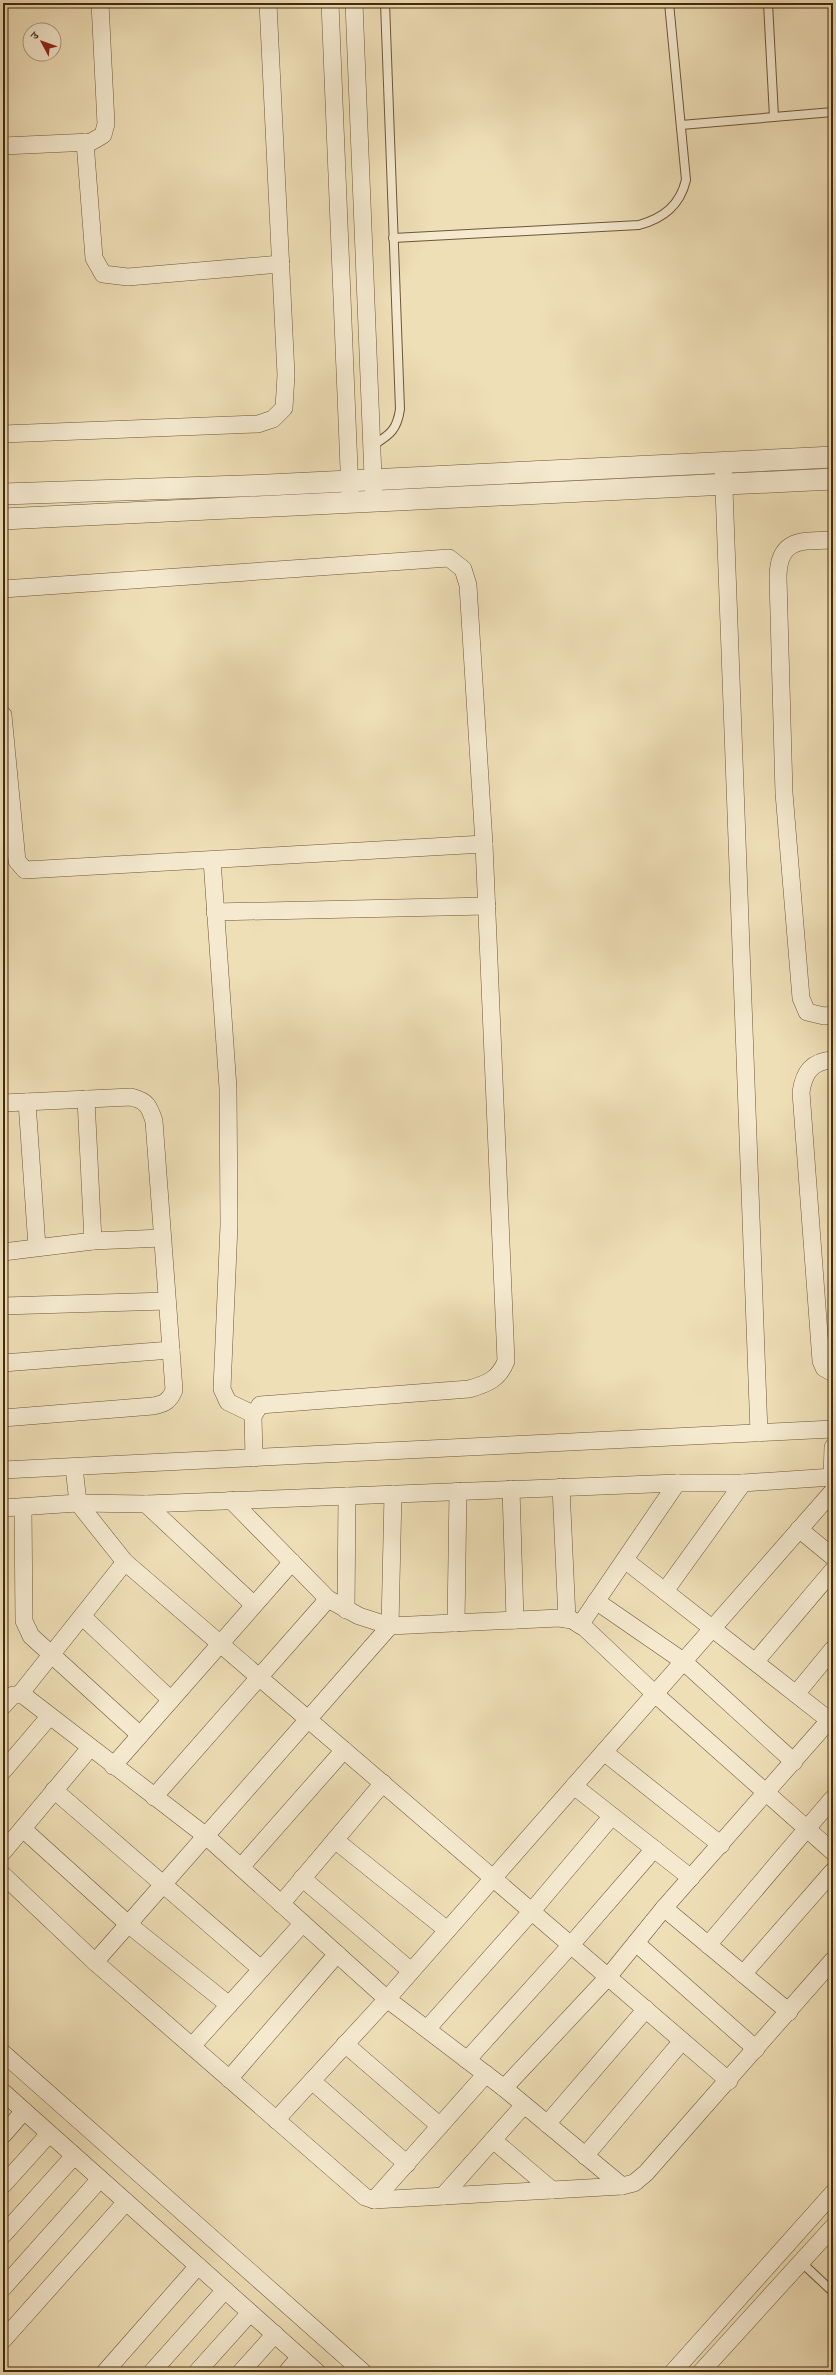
<svg xmlns="http://www.w3.org/2000/svg" width="836" height="2375" font-family="'Sorts Mill Goudy','Noto Serif Devanagari',serif">
<rect width="100%" height="100%" fill="#efdfb7"/>
<filter id="stains"><feTurbulence type="fractalNoise" baseFrequency=".005" numOctaves="4"/><feColorMatrix values="0 0 0 0 .2 0 0 0 0 .09 0 0 0 0 .02 0 0 0 .5 -.17"/></filter>
<radialGradient id="worn" r=".72"><stop offset=".6" stop-color="#630" stop-opacity="0"/><stop offset="1" stop-color="#630" stop-opacity=".3"/></radialGradient>
<g fill="none" stroke-linecap="round" stroke-linejoin="round">
<defs>
<g id="service">
<polyline points="768,3 774,117"/>
<polyline points="681,125 833,112"/>
<path d="M393,238L639,225C664,218 680,205 686,180L669,3"/>
<path d="M372,446C389,435 397,431 400,409L385,3"/>
<polyline points="801,2262 833,2292"/>
</g>
<g id="minor">
<polyline points="330,3 350,493"/>
<polyline points="354,3 374,502"/>
<polyline points="85,142 94,258 103,274 128,277 281,264"/>
<polyline points="3,146 91,142 103,135 106,124 100,3"/>
<polyline points="3,434 258,424 273,419 284,408 286,375 268,3"/>
<polyline points="723,462 759,1433"/>
<path d="M833,540C801,541 778,538 778,578L784,793L801,998L807,1012L824,1016L833,1015"/>
<path d="M3,589L449,558L463,569L468,585L484,844L506,1361C499,1379 487,1384 469,1389L260,1405L253,1416L254,1458"/>
<polyline points="3,715 17,861 25,870 484,844"/>
<polyline points="212,860 228,1088 229,1225 222,1389 228,1402 253,1414"/>
<polyline points="215,912 487,906"/>
<path d="M833,1060C812,1061 804,1072 801,1092L821,1361L824,1368L833,1373"/>
<polyline points="86,1099 93,1241"/>
<polyline points="27,1102 37,1247"/>
<path d="M3,1103L131,1097C147,1101 149,1106 154,1121L174,1390C170,1401 164,1404 153,1406L3,1418"/>
<polyline points="3,1252 93,1241 162,1238"/>
<polyline points="3,1306 167,1301"/>
<polyline points="3,1363 171,1350"/>
<polyline points="74,1467 78,1503 125,1562 729,2081"/>
<polyline points="3,1470 833,1429"/>
<polyline points="832,1477 833,1447"/>
<polyline points="561,1487 567,1619"/>
<polyline points="511,1489 515,1620"/>
<polyline points="231,1500 328,1599 359,1616 390,1626 559,1618 572,1620 585,1628 655,1694 833,1852"/>
<polyline points="146,1504 254,1605"/>
<polyline points="3,1508 78,1503 146,1504 677,1483 743,1483 833,1477"/>
<polyline points="23,1508 24,1621 31,1636 140,1735"/>
<polyline points="799,1529 833,1557"/>
<polyline points="625,1560 829,1720"/>
<polyline points="665,1591 743,1483"/>
<polyline points="596,1601 683,1661 794,1762"/>
<polyline points="346,1610 347,1496"/>
<polyline points="83,1617 171,1700"/>
<polyline points="456,1623 458,1491"/>
<polyline points="580,1625 677,1483"/>
<polyline points="756,1661 833,1570"/>
<polyline points="20,1694 125,1562"/>
<polyline points="796,1694 833,1649"/>
<polyline points="3,1706 13,1695 23,1695 206,1836 387,1999 504,2088 622,2186"/>
<polyline points="604,1752 721,1845"/>
<polyline points="113,1766 292,1562"/>
<polyline points="3,1771 49,1717"/>
<polyline points="574,1786 691,1878"/>
<polyline points="54,1790 261,1969"/>
<polyline points="154,1797 328,1599"/>
<polyline points="23,1829 128,1924 229,2005"/>
<polyline points="335,1840 447,1930"/>
<polyline points="3,1852 90,1748"/>
<polyline points="241,1867 344,1750"/>
<polyline points="3,1875 95,1962 357,2190 365,2197 374,2200 622,2186 634,2183 646,2173 833,1960"/>
<polyline points="302,1878 411,1971"/>
<polyline points="281,1904 383,1783"/>
<polyline points="664,1908 789,2012"/>
<polyline points="636,1943 756,2049"/>
<polyline points="708,1945 833,1798"/>
<polyline points="95,1962 390,1626 393,1494"/>
<polyline points="743,1974 833,1871"/>
<polyline points="427,2029 531,1912 612,1816"/>
<polyline points="345,2044 440,2126"/>
<polyline points="192,2046 303,1923"/>
<polyline points="3,2053 363,2372"/>
<polyline points="467,2060 570,1946 654,1849"/>
<polyline points="229,2079 337,1954"/>
<polyline points="312,2081 407,2164"/>
<polyline points="504,2088 608,1977 664,1908 833,1716"/>
<polyline points="3,2092 317,2372"/>
<polyline points="276,2120 387,1999 833,1491"/>
<polyline points="547,2124 646,2009"/>
<polyline points="3,2135 24,2111"/>
<polyline points="493,2140 552,2190"/>
<polyline points="585,2156 682,2041"/>
<polyline points="3,2185 49,2134"/>
<polyline points="443,2196 524,2105"/>
<polyline points="374,2200 486,2074"/>
<polyline points="3,2235 74,2156"/>
<polyline points="3,2288 100,2179"/>
<polyline points="3,2340 126,2202"/>
<polyline points="105,2372 198,2266"/>
<polyline points="152,2372 225,2290"/>
<polyline points="197,2372 250,2313"/>
<polyline points="241,2372 275,2334"/>
<polyline points="287,2372 300,2357"/>
<polyline points="673,2372 833,2193"/>
<polyline points="701,2372 833,2227"/>
</g>
<g id="tertiary">
<polyline points="3,494 268,485 833,457"/>
<polyline points="3,519 833,479"/>
</g>
</defs>
<use href="#service" stroke="#6f5738" stroke-width="10"/>
<use href="#minor" stroke="#6f5738" stroke-width="18"/>
<use href="#tertiary" stroke="#6f5738" stroke-width="22"/>
<use href="#service" stroke="#f5ead0" stroke-width="8"/>
<use href="#minor" stroke="#f5ead0" stroke-width="17"/>
<use href="#tertiary" stroke="#f5ead0" stroke-width="21"/>
</g>
<rect width="836" height="2375" fill="none" stroke="#efdfb7" stroke-width="16"/>
<rect x="4" y="4" width="828" height="2367" fill="none" stroke="#442a0d" stroke-width="2"/>
<rect x="8" y="8" width="820" height="2359" fill="none" stroke="#442a0d"/>
<g transform="translate(42 42) rotate(311)"><circle r="19" fill="#f5ead0" stroke="#ae9d82"/>
<path d="M0-3L7 15L0 10L-7 15Z" fill="#8f2418"/>
<text y="-6" font-size="11" font-weight="bold" text-anchor="middle" fill="#442a0d">उ</text>
</g>
<rect width="100%" height="100%" filter="url(#stains)"/>
<rect width="100%" height="100%" fill="url(#worn)"/>
</svg>
